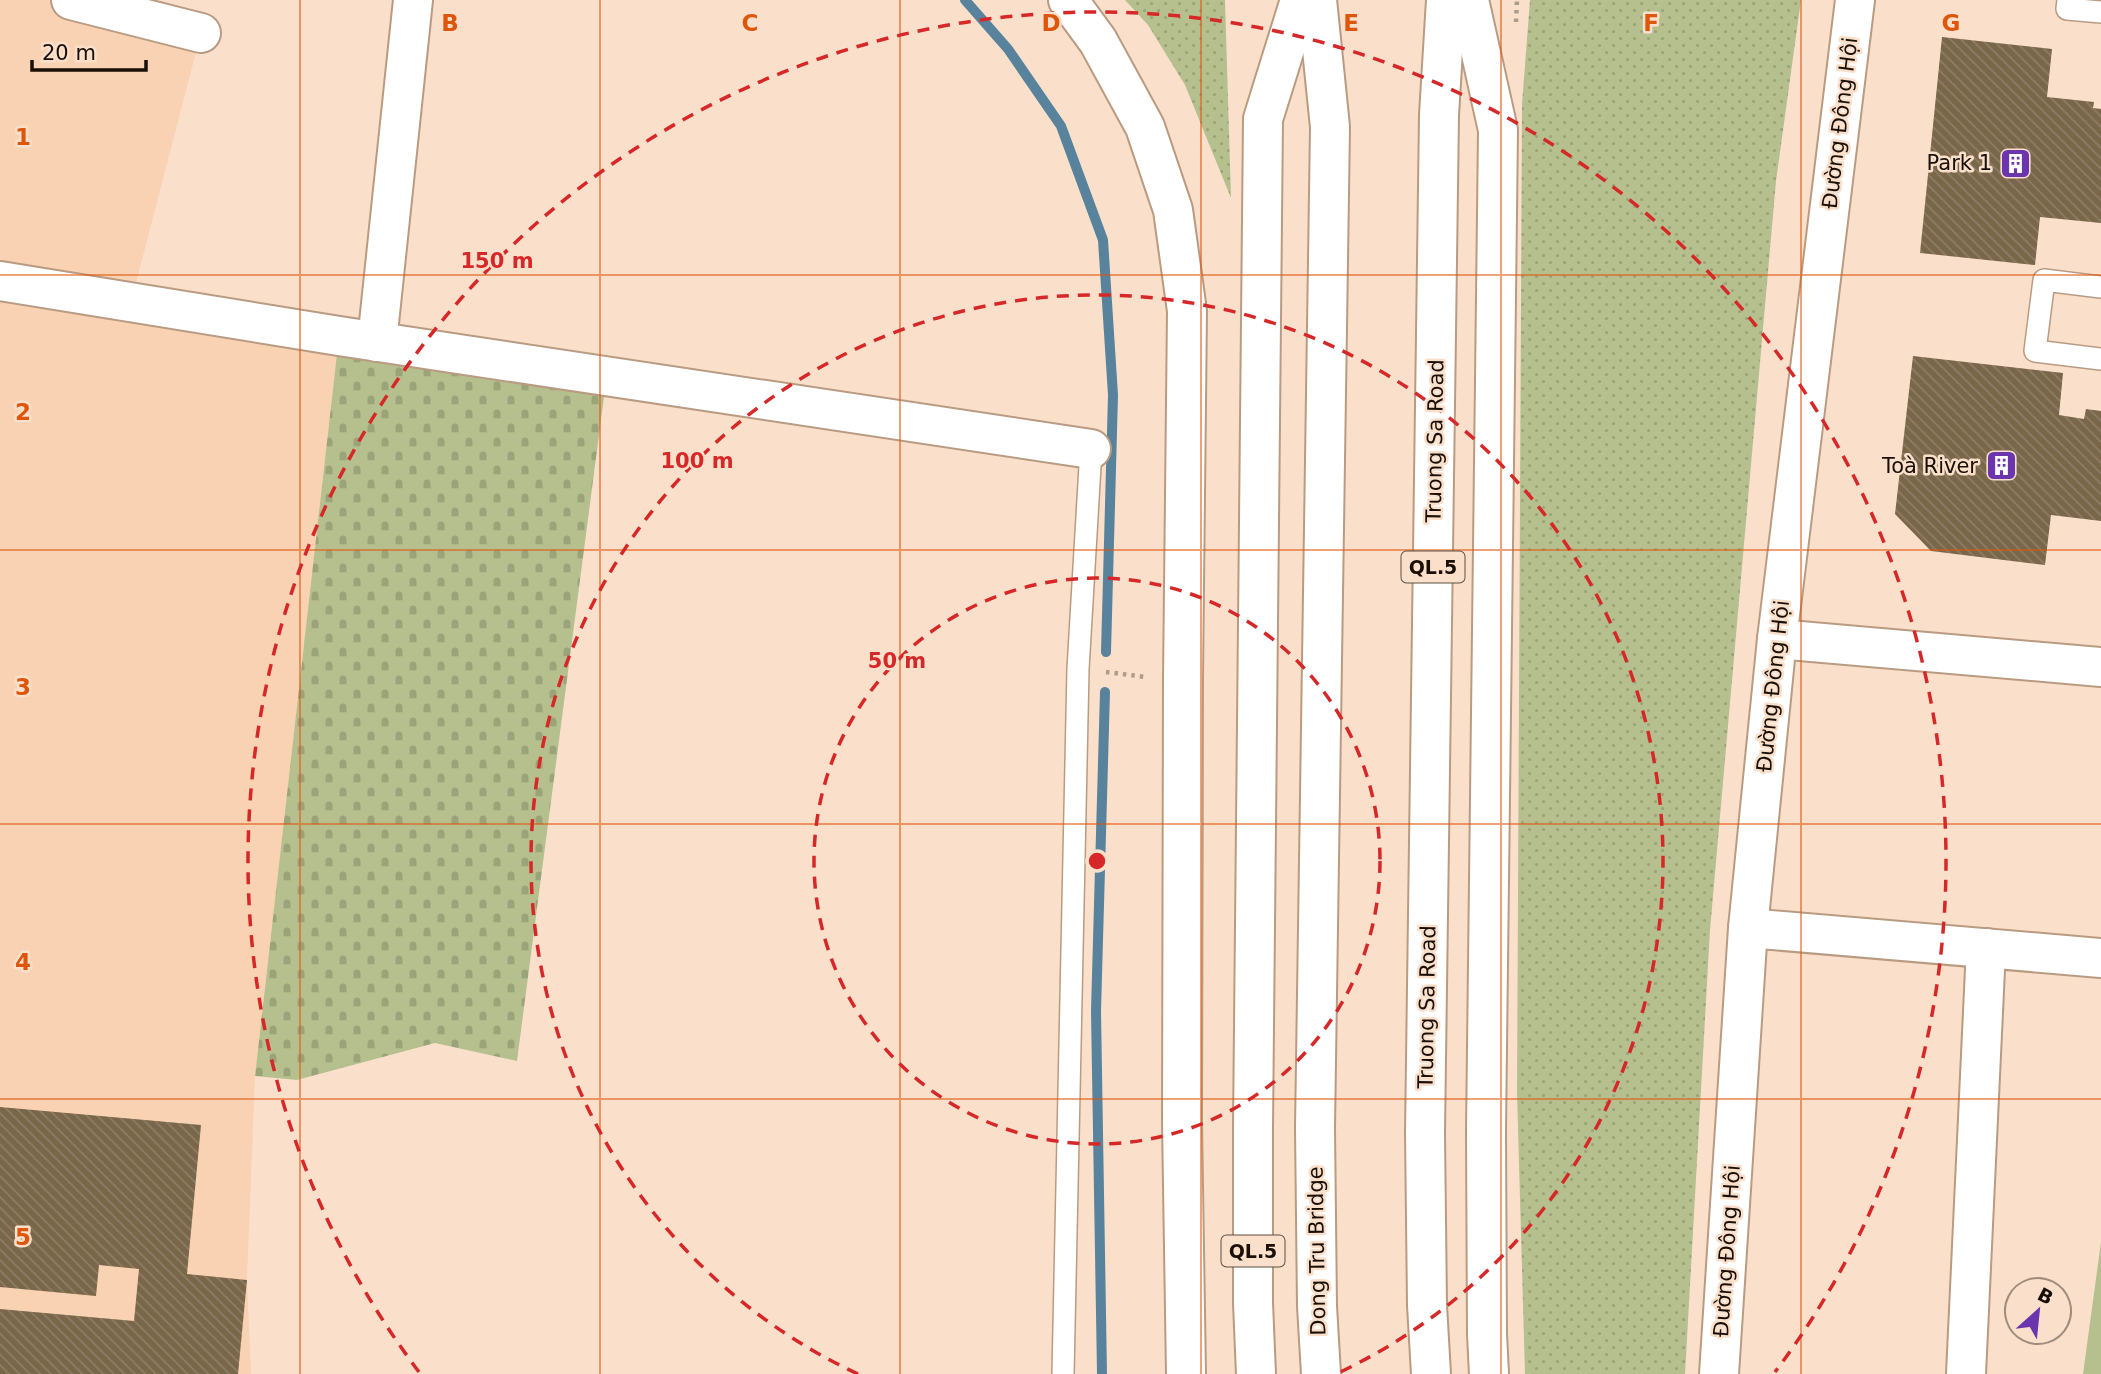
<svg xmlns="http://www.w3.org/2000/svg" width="2101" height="1374" font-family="'DejaVu Sans',sans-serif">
<defs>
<pattern id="grass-dots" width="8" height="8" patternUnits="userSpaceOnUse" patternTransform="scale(1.75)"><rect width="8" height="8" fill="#b5c08e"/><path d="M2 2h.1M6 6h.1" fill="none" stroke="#9ba479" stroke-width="1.8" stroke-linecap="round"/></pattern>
<pattern id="cemetery-stones" width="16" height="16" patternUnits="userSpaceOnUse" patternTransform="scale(1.75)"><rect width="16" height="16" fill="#b5c08e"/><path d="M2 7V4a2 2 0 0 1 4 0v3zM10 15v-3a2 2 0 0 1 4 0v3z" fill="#9ba479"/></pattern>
<pattern id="building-back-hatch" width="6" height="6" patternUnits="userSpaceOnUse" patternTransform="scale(1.75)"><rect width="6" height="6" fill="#7a6648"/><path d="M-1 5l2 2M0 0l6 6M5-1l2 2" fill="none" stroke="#8d7e68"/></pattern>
</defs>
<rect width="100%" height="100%" fill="#fae0cb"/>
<polygon fill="#f8d2b2" points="0,0 71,0 201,33 131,302 339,336 255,1076 247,1280 251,1374 0,1374"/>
<g fill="url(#grass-dots)">
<polygon points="1125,0 1225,0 1231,198 1185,85 1148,25"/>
<polygon points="1530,0 1801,0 1776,181 1710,930 1685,1374 1525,1374 1517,1093 1522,104"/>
</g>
<polygon fill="url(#cemetery-stones)" points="339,336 607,374 517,1061 435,1043 297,1080 255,1076"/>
<polygon fill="#b5c08e" points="2101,1242 2101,1374 2083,1374"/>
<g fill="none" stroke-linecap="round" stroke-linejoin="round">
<g stroke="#59839c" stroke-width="10">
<polyline points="965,0 1008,49 1061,126 1103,240 1113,395 1106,652"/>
<polyline points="1102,1374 1096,1011 1105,692"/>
</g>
</g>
<g fill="url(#building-back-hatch)">
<polygon points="1942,37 2052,49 2047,97 2094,102 2093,108 2101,109 2101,223 2040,217 2035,265 1920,253"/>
<polygon points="1913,356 2063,373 2059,415 2084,419 2086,409 2101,411 2101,521 2051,515 2045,565 1931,551 1895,514"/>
<polygon points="0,1107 201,1125 187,1274 247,1280 238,1374 0,1374 0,1309 134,1321 139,1269 99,1265 96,1296 0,1287"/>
</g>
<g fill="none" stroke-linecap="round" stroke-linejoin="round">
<defs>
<g id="service">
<polyline points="2068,0 2067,9 2101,12"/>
<polyline points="2101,287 2044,280 2035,351 2101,359"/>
<polyline points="1063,1374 1078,669 1091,449"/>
</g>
<g id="minor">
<polyline points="71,0 201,33"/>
<polyline points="0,281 339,336 1091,449"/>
<polyline points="377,342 413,0"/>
<polyline points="1777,639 2101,667"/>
<polyline points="1748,928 2101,958"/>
<polyline points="1966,1374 1986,948"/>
</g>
<g id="tertiary">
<polyline points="1068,0 1098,41 1145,127 1173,210 1187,311 1183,680 1182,1122 1186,1374"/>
<polyline points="1719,1374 1748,928 1777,639 1855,0"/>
</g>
<g id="trunk">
<polyline points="1317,0 1330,127 1315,1128 1317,1306 1321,1374"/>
<polyline points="1469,0 1498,130 1486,1131 1487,1334 1489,1374"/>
<polyline points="1256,1374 1253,1303 1253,1127 1263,119 1300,0"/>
<polyline points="1431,1374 1427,1305 1425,1133 1439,115 1446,0"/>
</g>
</defs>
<use href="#service" stroke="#b99b82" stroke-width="24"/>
<use href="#minor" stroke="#b99b82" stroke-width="42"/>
<use href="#tertiary" stroke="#b99b82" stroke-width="42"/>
<use href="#trunk" stroke="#b99b82" stroke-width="42"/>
<g stroke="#af9b8a" stroke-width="4.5" stroke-dasharray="3.5 5" stroke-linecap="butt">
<polyline points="1516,22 1517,0"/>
<polyline points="1106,672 1146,677"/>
</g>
<use href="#service" stroke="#fff" stroke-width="21"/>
<use href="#minor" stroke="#fff" stroke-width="38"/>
<use href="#tertiary" stroke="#fff" stroke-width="38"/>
<use href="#trunk" stroke="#fff" stroke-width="38"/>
</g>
<path fill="none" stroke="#de550c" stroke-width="2" stroke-opacity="0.55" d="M300,0V1374M600,0V1374M900,0V1374M1201,0V1374M1501,0V1374M1801,0V1374M0,275H2101M0,550H2101M0,824H2101M0,1099H2101"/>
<g fill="none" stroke="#d62828" stroke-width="3.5" stroke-dasharray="12 9">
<circle cx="1097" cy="861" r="283"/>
<path d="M858 1374A566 566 0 1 1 1336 1374"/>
<path d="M419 1372A849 849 0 1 1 1775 1372"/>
</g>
<defs>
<symbol id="building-square" viewBox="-11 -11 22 22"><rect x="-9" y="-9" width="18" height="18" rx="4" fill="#6b36ad" stroke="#fae0cb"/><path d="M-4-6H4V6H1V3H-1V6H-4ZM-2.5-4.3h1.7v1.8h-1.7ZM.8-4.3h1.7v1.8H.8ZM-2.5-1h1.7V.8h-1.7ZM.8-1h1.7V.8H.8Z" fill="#fff"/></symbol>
</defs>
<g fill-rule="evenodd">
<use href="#building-square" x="1998" y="146" width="35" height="35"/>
<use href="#building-square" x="1984" y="448" width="35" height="35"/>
</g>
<g text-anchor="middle" stroke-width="5" stroke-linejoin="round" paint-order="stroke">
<g fill="#fae0cb" stroke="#5c4e41" stroke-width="2">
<rect x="1401.5" y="551.5" width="63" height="31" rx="5"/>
<rect x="1221.5" y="1235.5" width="63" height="31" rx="5"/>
</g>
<g font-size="19" font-weight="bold" fill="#190f06">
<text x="1433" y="574">QL.5</text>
<text x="1253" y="1258">QL.5</text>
</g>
<g font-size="21" fill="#190f06" stroke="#fae0cb">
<text transform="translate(1840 123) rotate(-83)" y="7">Đường Đông Hội</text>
<text transform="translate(1435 441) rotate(-89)" y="7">Truong Sa Road</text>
<text transform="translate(1773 686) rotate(-84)" y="7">Đường Đông Hội</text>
<text transform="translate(1427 1007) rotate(-89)" y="7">Truong Sa Road</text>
<text transform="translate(1317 1251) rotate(-91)" y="7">Dong Tru Bridge</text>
<text transform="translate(1727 1251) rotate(-86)" y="7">Đường Đông Hội</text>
</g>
<g font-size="21" fill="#190f06" stroke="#fae0cb" text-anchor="end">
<text x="1992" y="170">Park 1</text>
<text x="1978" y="473">Toà River</text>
</g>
</g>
<g font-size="23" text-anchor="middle" font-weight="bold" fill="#de550c" stroke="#fae0cb" stroke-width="5" stroke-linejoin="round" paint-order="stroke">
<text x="450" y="31">B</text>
<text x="750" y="31">C</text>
<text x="1051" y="31">D</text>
<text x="1351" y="31">E</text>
<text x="1651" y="31">F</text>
<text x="1951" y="31">G</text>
<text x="23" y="145">1</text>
<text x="23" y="420">2</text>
<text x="23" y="695">3</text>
<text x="23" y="970">4</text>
<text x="23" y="1245">5</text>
</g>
<circle cx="1097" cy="861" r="10" fill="#d62828" stroke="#fae0cb" stroke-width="3.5"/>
<g font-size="21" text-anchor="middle" font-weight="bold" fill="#d62828" stroke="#fae0cb" stroke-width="5" stroke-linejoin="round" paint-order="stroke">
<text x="497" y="268">150 m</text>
<text x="697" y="468">100 m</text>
<text x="897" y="668">50 m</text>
</g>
<g transform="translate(2038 1311) rotate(27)"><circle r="33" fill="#fae0cb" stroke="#a08c7c" stroke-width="2"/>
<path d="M0-5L12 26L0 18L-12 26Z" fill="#6b36ad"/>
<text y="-10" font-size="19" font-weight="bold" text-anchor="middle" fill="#190f06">B</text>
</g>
<path d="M32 60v10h114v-10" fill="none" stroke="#190f06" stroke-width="3.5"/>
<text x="42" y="60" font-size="21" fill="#190f06" stroke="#fae0cb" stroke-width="5" paint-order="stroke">20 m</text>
</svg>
